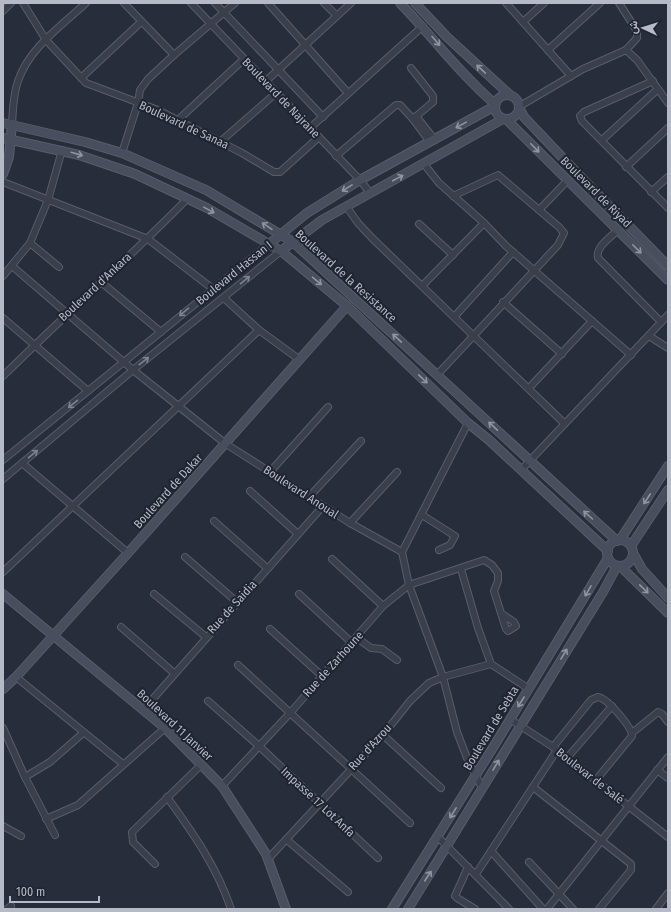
<svg xmlns="http://www.w3.org/2000/svg" width="671" height="912" font-family="'Fira Sans Condensed',Vazirmatn,sans-serif">
<rect width="100%" height="100%" fill="#272d3b"/>
<g fill="none" stroke-linecap="round" stroke-linejoin="round">
<defs>
<g id="street">
<polyline points="23,3 46,40 86,83 158,110 242,153 274,172 280,172 319,137"/>
<polyline points="124,3 174,55"/>
<polyline points="191,3 360,180 370,193"/>
<polyline points="215,3 323,117"/>
<polyline points="268,3 348,93"/>
<polyline points="324,3 337,16"/>
<polyline points="506,3 571,76"/>
<polyline points="619,3 637,31 637,38 626,50"/>
<polyline points="3,11 11,3"/>
<polyline points="523,22 544,3"/>
<polyline points="548,50 600,3"/>
<polyline points="81,78 141,22"/>
<polyline points="653,81 584,112 580,116 582,121 668,208"/>
<polyline points="265,82 351,3"/>
<polyline points="520,106 583,69 626,50 637,60 668,103"/>
<polyline points="416,116 435,140"/>
<polyline points="413,119 430,142"/>
<polyline points="178,120 244,59"/>
<path d="M12,124C13,110 13,95 18,81C29,48 61,26 86,3"/>
<polyline points="310,128 423,26"/>
<polyline points="602,140 658,89"/>
<polyline points="220,142 276,93"/>
<polyline points="122,153 138,103 140,90 148,79 174,55 235,3"/>
<polyline points="336,156 396,105 400,105 413,119 433,102 433,96 411,68"/>
<polyline points="424,164 439,183 484,223 506,246 631,355"/>
<polyline points="626,167 668,128"/>
<polyline points="3,182 148,239 213,289"/>
<polyline points="651,192 668,177"/>
<polyline points="346,206 358,223 372,238 564,423"/>
<polyline points="539,210 567,181"/>
<polyline points="419,224 453,255"/>
<path d="M618,230C611,237 595,247 598,258L661,322"/>
<polyline points="30,243 59,267"/>
<polyline points="12,266 133,370 226,444 350,523 402,552 409,585 443,677 457,732 467,758 482,788"/>
<polyline points="3,276 30,243 48,200 62,150"/>
<polyline points="101,282 161,332"/>
<polyline points="423,285 484,223"/>
<polyline points="224,298 259,330 300,360"/>
<polyline points="503,302 562,354"/>
<polyline points="455,316 513,252"/>
<polyline points="3,318 88,391"/>
<polyline points="649,336 668,348"/>
<polyline points="437,375 558,245 564,233 559,227 498,175 453,196"/>
<path d="M3,376C64,316 128,259 187,199"/>
<polyline points="529,388 592,321"/>
<polyline points="3,460 269,244"/>
<polyline points="22,463 128,553"/>
<polyline points="521,470 668,315"/>
<polyline points="270,472 328,407"/>
<polyline points="3,479 133,370 281,251"/>
<polyline points="250,491 298,534"/>
<polyline points="309,497 361,441"/>
<polyline points="422,515 455,536 450,545 439,550"/>
<polyline points="214,521 267,568"/>
<polyline points="350,523 397,472"/>
<polyline points="402,552 468,423"/>
<polyline points="185,557 237,602"/>
<polyline points="332,559 383,606"/>
<polyline points="461,569 478,628 491,664 529,689"/>
<polyline points="3,572 259,330"/>
<polyline points="154,594 206,637"/>
<polyline points="299,594 352,643"/>
<polyline points="121,627 174,673"/>
<polyline points="270,629 321,675"/>
<polyline points="357,638 371,648 382,649 397,660"/>
<polyline points="238,665 410,823"/>
<polyline points="16,677 123,764"/>
<polyline points="208,701 259,746 378,858"/>
<polyline points="143,710 323,506"/>
<polyline points="510,719 553,747 668,837"/>
<polyline points="3,728 25,777 55,835"/>
<polyline points="632,733 658,712 662,714 668,722"/>
<polyline points="383,735 441,788"/>
<path d="M553,747L591,700L598,697C607,698 632,727 632,736L596,780"/>
<polyline points="567,758 612,706"/>
<polyline points="657,770 668,778"/>
<polyline points="25,777 50,762 83,733"/>
<polyline points="222,786 291,712 383,606 409,585 484,560 492,565 498,573 498,581 494,591 506,629 508,631 516,626 514,622 502,614"/>
<polyline points="533,787 631,864 631,870 599,909"/>
<path d="M167,797C193,833 217,867 231,909"/>
<polyline points="46,819 78,805 165,728"/>
<polyline points="3,826 21,836"/>
<polyline points="438,837 509,909"/>
<polyline points="287,840 348,892"/>
<polyline points="491,851 543,909"/>
<polyline points="268,859 383,735 410,701 429,683 443,677 491,664"/>
<polyline points="529,862 573,909"/>
<polyline points="155,864 133,842 132,832 202,764"/>
<polyline points="468,867 455,896 457,898 475,909"/>
<polyline points="476,874 557,750"/>
<polyline points="7,909 11,906"/>
<polyline points="547,909 668,757"/>
<polyline points="656,909 668,893"/>
</g>
<g id="secondary">
<path d="M400,3C432,36 460,74 495,104"/>
<polyline points="415,3 447,37 510,95"/>
<circle cx="507" cy="107" r="12"/>
<polyline points="520,109 524,117 577,173 668,266"/>
<polyline points="507,120 668,280"/>
<polyline points="3,123 85,142 122,153 206,190 293,242 617,541"/>
<polyline points="3,138 79,155 135,174 207,208 281,251 347,306 468,423 489,440 608,551"/>
<polyline points="3,174 9,157 12,124"/>
<polyline points="269,244 307,213 360,180 495,106"/>
<polyline points="281,251 322,220 503,119"/>
<polyline points="620,540 668,466"/>
<circle cx="620" cy="553" r="13"/>
<polyline points="631,546 668,490"/>
<polyline points="633,553 642,569 668,598"/>
<polyline points="620,566 668,613"/>
<polyline points="3,594 165,728 222,786 266,854 286,909"/>
<polyline points="3,689 16,677 128,553 347,306"/>
<polyline points="392,909 494,746 608,558"/>
<polyline points="408,909 603,592 617,566"/>
</g>
</defs>
<use href="#street" stroke="#585d69" stroke-width="8"/>
<use href="#secondary" stroke="#585d69" stroke-width="10"/>
<use href="#street" stroke="#3a3f4b" stroke-width="6"/>
<use href="#secondary" stroke="#494e5e" stroke-width="8"/>
</g>
<defs><path id="oneway-shaft" d="M-6 0H5M1.5-3L5.5 0L1.5 3" fill="none" stroke-width="1.6" stroke-linecap="round" stroke-linejoin="round"/></defs>
<g stroke="#9094a2">
<use href="#oneway-shaft" transform="translate(436 41) rotate(49)"/>
<use href="#oneway-shaft" transform="translate(481 69) rotate(-137)"/>
<use href="#oneway-shaft" transform="translate(461 125) rotate(151)"/>
<use href="#oneway-shaft" transform="translate(535 148) rotate(46)"/>
<use href="#oneway-shaft" transform="translate(77 154) rotate(16)"/>
<use href="#oneway-shaft" transform="translate(398 178) rotate(-28)"/>
<use href="#oneway-shaft" transform="translate(347 188) rotate(148)"/>
<use href="#oneway-shaft" transform="translate(209 210) rotate(29)"/>
<use href="#oneway-shaft" transform="translate(267 226) rotate(-146)"/>
<use href="#oneway-shaft" transform="translate(637 249) rotate(45)"/>
<use href="#oneway-shaft" transform="translate(317 281) rotate(40)"/>
<use href="#oneway-shaft" transform="translate(397 338) rotate(-137)"/>
<use href="#oneway-shaft" transform="translate(423 379) rotate(44)"/>
<use href="#oneway-shaft" transform="translate(493 426) rotate(-137)"/>
<use href="#oneway-shaft" transform="translate(647 499) rotate(123)"/>
<use href="#oneway-shaft" transform="translate(588 515) rotate(-138)"/>
<use href="#oneway-shaft" transform="translate(644 589) rotate(44)"/>
<use href="#oneway-shaft" transform="translate(588 591) rotate(120)"/>
<use href="#oneway-shaft" transform="translate(564 654) rotate(-59)"/>
<use href="#oneway-shaft" transform="translate(521 702) rotate(122)"/>
<use href="#oneway-shaft" transform="translate(496 765) rotate(-59)"/>
<use href="#oneway-shaft" transform="translate(453 813) rotate(122)"/>
<use href="#oneway-shaft" transform="translate(428 876) rotate(-57)"/>
</g>
<g stroke="#7e838f">
<use href="#oneway-shaft" transform="translate(245 280) rotate(-40)"/>
<use href="#oneway-shaft" transform="translate(184 312) rotate(140)"/>
<use href="#oneway-shaft" transform="translate(144 361) rotate(-38)"/>
<use href="#oneway-shaft" transform="translate(73 404) rotate(141)"/>
<use href="#oneway-shaft" transform="translate(33 454) rotate(-40)"/>
</g>
<g text-anchor="middle" stroke-width="4" stroke-linejoin="round" paint-order="stroke">
<g font-size="12" fill="#b6bac7" stroke="#1f2430">
<text transform="translate(281 98) rotate(46)" y="4">Boulevard de Najrane</text>
<text transform="translate(184 125) rotate(25)" y="4">Boulevard de Sanaa</text>
<text transform="translate(596 192) rotate(45)" y="4">Boulevard de Riyad</text>
<text transform="translate(234 273) rotate(-39)" y="4">Boulevard Hassan I</text>
<text transform="translate(346 276) rotate(42)" y="4">Boulevard de la Resistance</text>
<text transform="translate(95 287) rotate(-43)" y="4">Boulevard d'Ankara</text>
<text transform="translate(168 491) rotate(-48)" y="4">Boulevard de Dakar</text>
<text transform="translate(301 492) rotate(33)" y="4">Boulevard Anoual</text>
<text transform="translate(232 607) rotate(-48)" y="4">Rue de Saidia</text>
<text transform="translate(333 664) rotate(-48)" y="4">Rue de Zarhoune</text>
<text transform="translate(175 725) rotate(43)" y="4">Boulevard 11 Janvier</text>
<text transform="translate(491 728) rotate(-59)" y="4">Boulevard de Sebta</text>
<text transform="translate(370 747) rotate(-48)" y="4">Rue d'Azrou</text>
<text transform="translate(590 776) rotate(38)" y="4">Boulevar de Salé</text>
<text transform="translate(318 802) rotate(43)" y="4">Impasse 17 Lot Anfa</text>
</g>
</g>
<rect width="671" height="912" fill="none" stroke="#b6bac7" stroke-width="8"/>
<g transform="translate(643 28) rotate(274)" stroke="#1f2430" stroke-width="3" paint-order="stroke">
<path d="M0-3L7 15L0 10L-7 15Z" fill="#b6bac7"/>
<text y="-6" font-size="11" font-weight="bold" text-anchor="middle" fill="#b6bac7">ش</text>
</g>
<path d="M10 896v6h89v-6" fill="none" stroke="#b6bac7" stroke-width="2"/>
<text x="16" y="896" font-size="12" fill="#b6bac7" stroke="#1f2430" stroke-width="3" paint-order="stroke">100 m</text>
</svg>
